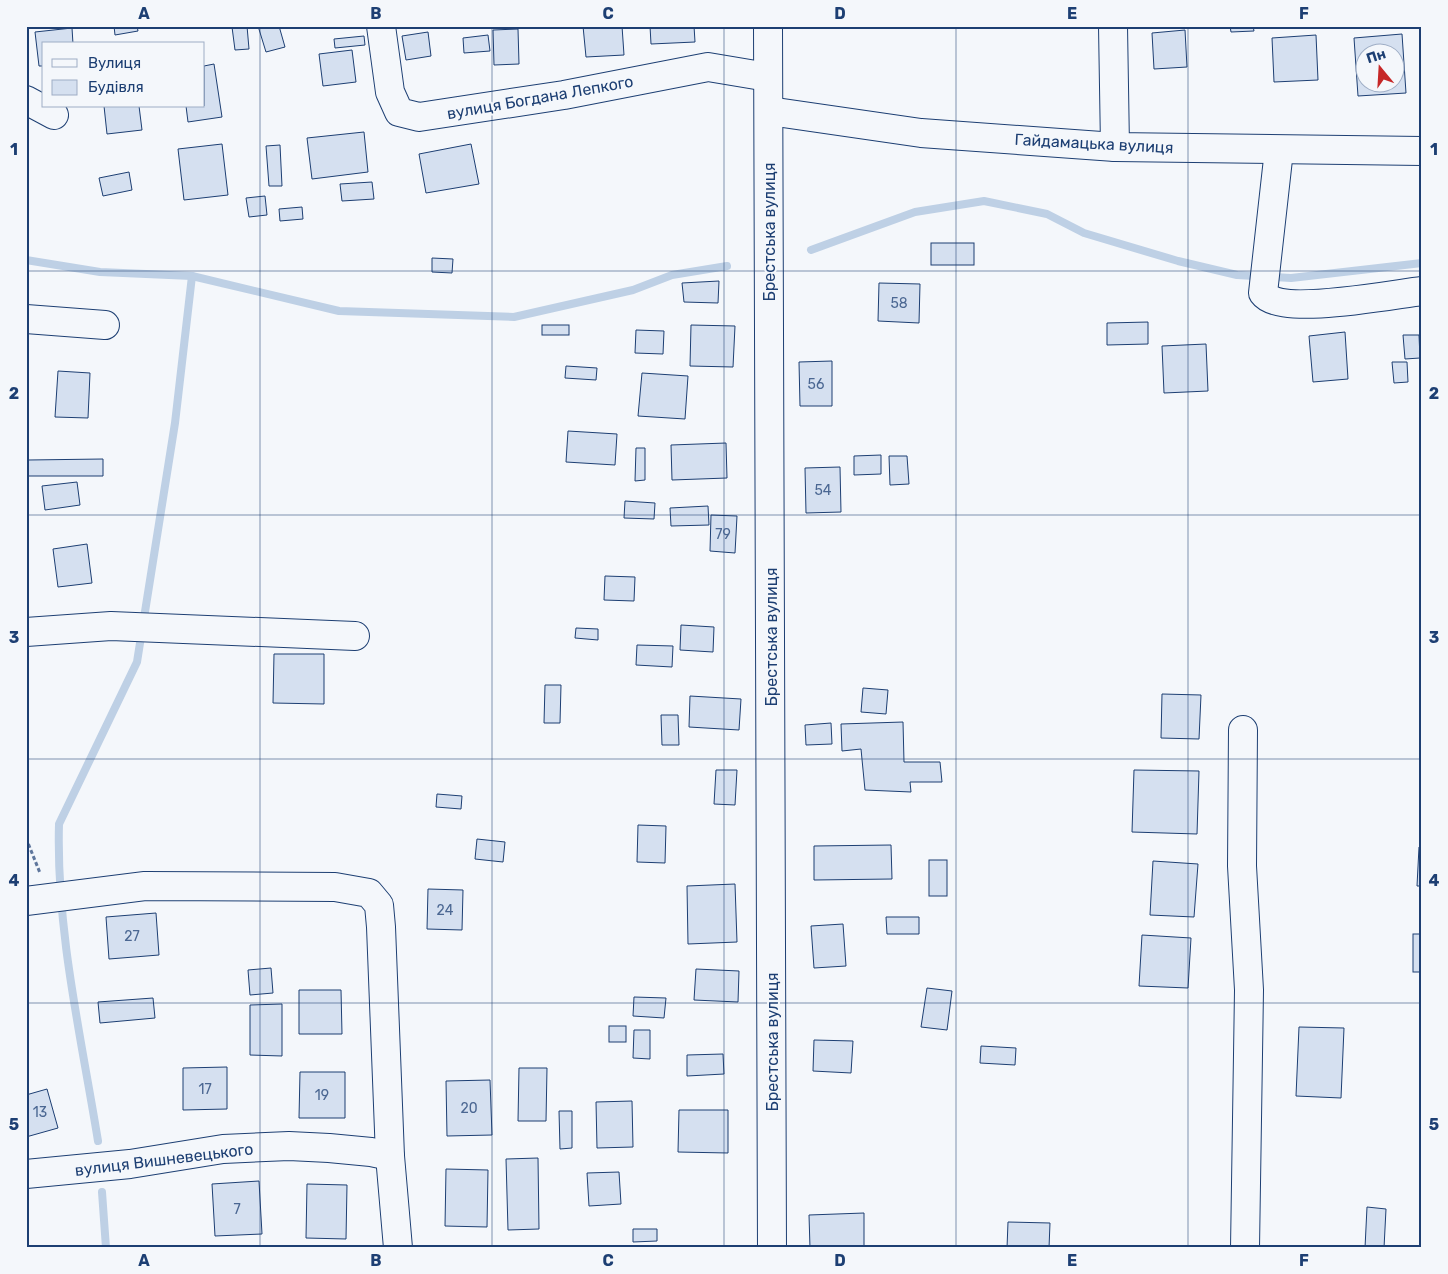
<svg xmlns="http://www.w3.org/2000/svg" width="1448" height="1274" font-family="Rubik,sans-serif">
<rect width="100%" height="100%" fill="#f4f7fb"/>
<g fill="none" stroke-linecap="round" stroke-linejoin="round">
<g stroke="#bed0e5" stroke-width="8">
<polyline points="811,250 915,212 984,201 1047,214 1084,233 1178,261 1237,275 1291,278 1422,263"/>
<polyline points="26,260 100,272 192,276 339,311 514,317 633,290 672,275 727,266"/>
<path d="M98,1141C81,1036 56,930 59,824L137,662L175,423L192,276"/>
<polyline points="102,1192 106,1248"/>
</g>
</g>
<g fill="#d5e0f0" stroke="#1d3f73" fill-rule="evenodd">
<polygon points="114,26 137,26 138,31 115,35"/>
<polygon points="247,26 249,49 235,50 232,27"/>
<polygon points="258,26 279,26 285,47 266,52"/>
<polygon points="583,26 622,26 624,55 586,57"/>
<polygon points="650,26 694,26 695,42 651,44"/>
<polygon points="1230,26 1253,26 1254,31 1231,32"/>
<polygon points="72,28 73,44 44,44 44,66 39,66 35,32"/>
<polygon points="518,29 519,64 494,65 493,30"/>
<polygon points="1185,30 1187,67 1154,69 1152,33"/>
<polygon points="428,32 431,56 406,60 402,36"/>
<path d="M1402,34L1406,93L1358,96L1354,38ZM1366,52H1396V82H1366Z"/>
<polygon points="488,35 490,51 464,53 463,38"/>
<polygon points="1316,35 1318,80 1274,82 1272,38"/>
<polygon points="364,36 365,45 335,48 334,39"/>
<polygon points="352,50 356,82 323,86 319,54"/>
<polygon points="214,64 222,117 188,122 186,106 204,106 204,66"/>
<polygon points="104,106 139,106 142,130 107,134"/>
<polygon points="364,132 368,172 312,179 307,138"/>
<polygon points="222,144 228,195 184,200 178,149"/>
<polygon points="471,144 479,184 426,193 419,154"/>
<polygon points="280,145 282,186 269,186 266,146"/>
<polygon points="129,172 132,190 103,196 99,178"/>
<polygon points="372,182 374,199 342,201 340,184"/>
<polygon points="265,196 267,215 249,217 246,198"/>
<polygon points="302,207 303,219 280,221 279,209"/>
<rect x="931" y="243" width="43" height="22"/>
<polygon points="432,258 453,259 452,273 432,272"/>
<polygon points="719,281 718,303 684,302 682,283"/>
<polygon points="879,283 920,284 919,323 878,321"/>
<polygon points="1148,322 1148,344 1107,345 1107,323"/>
<rect x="542" y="325" width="27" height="10"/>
<polygon points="691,325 735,326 733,367 690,366"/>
<polygon points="636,330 664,331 663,354 635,353"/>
<polygon points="1345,332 1348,379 1313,382 1309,336"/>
<polygon points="1403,335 1419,335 1420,358 1405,359"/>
<polygon points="1206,344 1208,391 1164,393 1162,346"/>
<polygon points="832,361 832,406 800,406 799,362"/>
<polygon points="1392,362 1407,362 1408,382 1394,383"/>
<polygon points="566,366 597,368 596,380 565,378"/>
<polygon points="58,371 90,373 88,418 55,417"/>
<polygon points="642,373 688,376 685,419 638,416"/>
<polygon points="568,431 617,434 615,465 566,462"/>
<polygon points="726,443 727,478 672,480 671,445"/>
<polygon points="636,448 645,448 645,480 635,481"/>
<polygon points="881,455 881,474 854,475 854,456"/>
<polygon points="889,456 907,456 909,484 890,485"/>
<polygon points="103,459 103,476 28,476 28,460"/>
<polygon points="840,467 841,512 806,513 805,468"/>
<polygon points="77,482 80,505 45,510 42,486"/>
<polygon points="625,501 655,503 654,519 624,518"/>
<polygon points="708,506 709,525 671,526 670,508"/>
<polygon points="711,515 737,516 735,553 710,551"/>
<polygon points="87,544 92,583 58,587 53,549"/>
<polygon points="605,576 635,577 634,601 604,600"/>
<polygon points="681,625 714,627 713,652 680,650"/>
<polygon points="576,628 598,629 598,640 575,638"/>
<polygon points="637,645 673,646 672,667 636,665"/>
<polygon points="274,654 324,654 324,704 273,703"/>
<polygon points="545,685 561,685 560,723 544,723"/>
<polygon points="863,688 888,690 886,714 861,712"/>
<polygon points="1162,694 1201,695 1199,739 1161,738"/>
<polygon points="690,696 741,699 739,730 689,727"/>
<polygon points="661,715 678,715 679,745 662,745"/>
<polygon points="903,722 904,762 940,762 942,782 910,782 911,792 865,790 861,749 842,751 841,724"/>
<polygon points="831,723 832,744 806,745 805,725"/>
<polygon points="716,770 737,770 735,805 714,804"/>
<polygon points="1134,770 1199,771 1197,834 1132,832"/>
<polygon points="437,794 462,796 461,809 436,807"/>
<polygon points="638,825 666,826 665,863 637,862"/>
<polygon points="477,839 505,842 503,862 475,859"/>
<polygon points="891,845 892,879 814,880 814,846"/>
<polygon points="1419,847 1422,847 1422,886 1417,886"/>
<rect x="929" y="860" width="18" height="36"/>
<polygon points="1153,861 1198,864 1194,917 1150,915"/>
<polygon points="735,884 737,942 688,944 687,886"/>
<polygon points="428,889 463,890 462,930 427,929"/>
<polygon points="156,913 159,955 109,959 106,917"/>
<polygon points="886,917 919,917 919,934 887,934"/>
<polygon points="843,924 846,966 814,968 811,926"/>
<rect x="1413" y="934" width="9" height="38"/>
<polygon points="1142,935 1191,938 1188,988 1139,986"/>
<polygon points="271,968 273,993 250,995 248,970"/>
<polygon points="696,969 739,971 738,1002 694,1000"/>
<polygon points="927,988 952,991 947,1030 921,1027"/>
<polygon points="299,990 341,990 342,1034 299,1034"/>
<polygon points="634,997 666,998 664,1018 633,1016"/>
<polygon points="153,998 155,1018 100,1023 98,1002"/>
<polygon points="282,1004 282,1056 250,1055 250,1005"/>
<rect x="609" y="1026" width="17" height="16"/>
<polygon points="1299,1027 1344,1028 1341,1098 1296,1096"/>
<polygon points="634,1030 650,1030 650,1059 633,1058"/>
<polygon points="814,1040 853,1041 851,1073 813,1071"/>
<polygon points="981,1046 1016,1048 1015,1065 980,1063"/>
<polygon points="723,1054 724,1074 687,1076 687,1055"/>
<polygon points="227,1067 227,1109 183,1110 183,1068"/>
<polygon points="519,1068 547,1068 546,1121 518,1121"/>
<polygon points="300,1072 345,1072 345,1118 299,1118"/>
<polygon points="490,1080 492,1135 447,1136 446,1081"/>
<polygon points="47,1089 58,1128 26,1137 26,1095"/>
<polygon points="632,1101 633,1147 597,1148 596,1102"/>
<polygon points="679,1110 728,1110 728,1153 678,1152"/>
<polygon points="559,1111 572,1111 572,1148 560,1149"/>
<polygon points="538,1158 539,1229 508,1230 506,1159"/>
<polygon points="446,1169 488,1170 487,1227 445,1226"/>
<polygon points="619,1172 621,1204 589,1206 587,1173"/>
<polygon points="259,1181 262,1234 215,1236 212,1184"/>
<polygon points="307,1184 347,1185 346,1239 306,1238"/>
<polygon points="1367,1207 1386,1209 1384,1248 1365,1248"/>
<polygon points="864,1213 864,1248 810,1248 809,1215"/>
<polygon points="1008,1222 1050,1223 1049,1248 1007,1248"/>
<polygon points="633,1229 657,1229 657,1241 633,1242"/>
</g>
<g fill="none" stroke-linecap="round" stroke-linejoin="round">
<defs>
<g id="minor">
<polyline points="381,26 390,92 399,112 419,117 564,95 708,67 768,77"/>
<polyline points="1113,26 1115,147"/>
<polyline points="26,100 54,115"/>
<polyline points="769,111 921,133 1115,147 1422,151"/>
<path d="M1279,150L1263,293C1280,317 1394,294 1422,291"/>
<polyline points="26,319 105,325"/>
<polyline points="26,632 111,626 355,636"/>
<polyline points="1243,730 1242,866 1249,990 1245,1248"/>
<polyline points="26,901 145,886 335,887 369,893 379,905 381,927 390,1156"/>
<polyline points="26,1174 130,1164 223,1149 289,1146 329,1148 371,1152 390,1156 398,1248"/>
</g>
<polyline id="major" points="768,26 772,1248"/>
</defs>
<use href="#minor" stroke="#1d3f73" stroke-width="30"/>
<use href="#major" stroke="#1d3f73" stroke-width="30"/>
<polyline stroke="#5e769c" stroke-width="3" stroke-dasharray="4 2.5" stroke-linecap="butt" points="26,838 40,873"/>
<use href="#minor" stroke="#f4f7fb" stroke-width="28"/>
<use href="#major" stroke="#f4f7fb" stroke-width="28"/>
</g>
<path fill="none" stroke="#1d3f73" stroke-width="1" stroke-opacity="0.55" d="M260,26V1248M492,26V1248M724,26V1248M956,26V1248M1188,26V1248M26,271H1422M26,515H1422M26,759H1422M26,1003H1422"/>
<g text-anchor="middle" stroke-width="4" stroke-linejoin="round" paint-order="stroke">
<g font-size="14" fill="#4b6792">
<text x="899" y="308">58</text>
<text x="816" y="389">56</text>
<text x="823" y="495">54</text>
<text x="723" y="539">79</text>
<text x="445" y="915">24</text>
<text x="132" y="941">27</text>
<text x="205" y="1094">17</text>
<text x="322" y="1100">19</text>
<text x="469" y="1113">20</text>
<text x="40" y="1117">13</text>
<text x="237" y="1214">7</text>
</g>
<g font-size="16" fill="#1d3f73" stroke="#f4f7fb">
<text transform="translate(540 97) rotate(-10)" y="6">вулиця Богдана Лепкого</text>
<text transform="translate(1094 143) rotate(3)" y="6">Гайдамацька вулиця</text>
<text transform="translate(769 232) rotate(-90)" y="6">Брестська вулиця</text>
<text transform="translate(771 637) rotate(-90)" y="6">Брестська вулиця</text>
<text transform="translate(772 1042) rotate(-90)" y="6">Брестська вулиця</text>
<text transform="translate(164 1159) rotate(-7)" y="6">вулиця Вишневецького</text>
</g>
</g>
<rect width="1448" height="1274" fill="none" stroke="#f4f7fb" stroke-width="55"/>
<rect x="42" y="42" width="162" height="65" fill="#f4f7fb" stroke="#9eadc5"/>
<rect x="52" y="59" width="25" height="8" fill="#f4f7fb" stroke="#9eadc5"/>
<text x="88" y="68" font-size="15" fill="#1d3f73">Вулиця</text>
<rect x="52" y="80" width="25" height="15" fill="#d5e0f0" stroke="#9eadc5"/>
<text x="88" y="92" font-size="15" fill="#1d3f73">Будівля</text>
<g transform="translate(1380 68) rotate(342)"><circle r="24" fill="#f4f7fb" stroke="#9eadc5"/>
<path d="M0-4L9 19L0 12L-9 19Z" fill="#c62828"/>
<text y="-8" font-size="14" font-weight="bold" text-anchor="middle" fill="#1d3f73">Пн</text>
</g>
<rect x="28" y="28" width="1392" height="1218" fill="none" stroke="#1d3f73" stroke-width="2"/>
<g font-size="16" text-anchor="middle" font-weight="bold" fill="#1d3f73">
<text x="144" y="19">A</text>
<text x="376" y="19">B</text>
<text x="608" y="19">C</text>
<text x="840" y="19">D</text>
<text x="1072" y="19">E</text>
<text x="1304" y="19">F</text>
<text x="14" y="155">1</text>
<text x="1434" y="155">1</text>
<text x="14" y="399">2</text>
<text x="1434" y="399">2</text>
<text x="14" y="643">3</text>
<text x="1434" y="643">3</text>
<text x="14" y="886">4</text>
<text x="1434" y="886">4</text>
<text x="14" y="1130">5</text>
<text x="1434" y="1130">5</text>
<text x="144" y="1266">A</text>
<text x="376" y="1266">B</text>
<text x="608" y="1266">C</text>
<text x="840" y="1266">D</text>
<text x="1072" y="1266">E</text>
<text x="1304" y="1266">F</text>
</g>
</svg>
